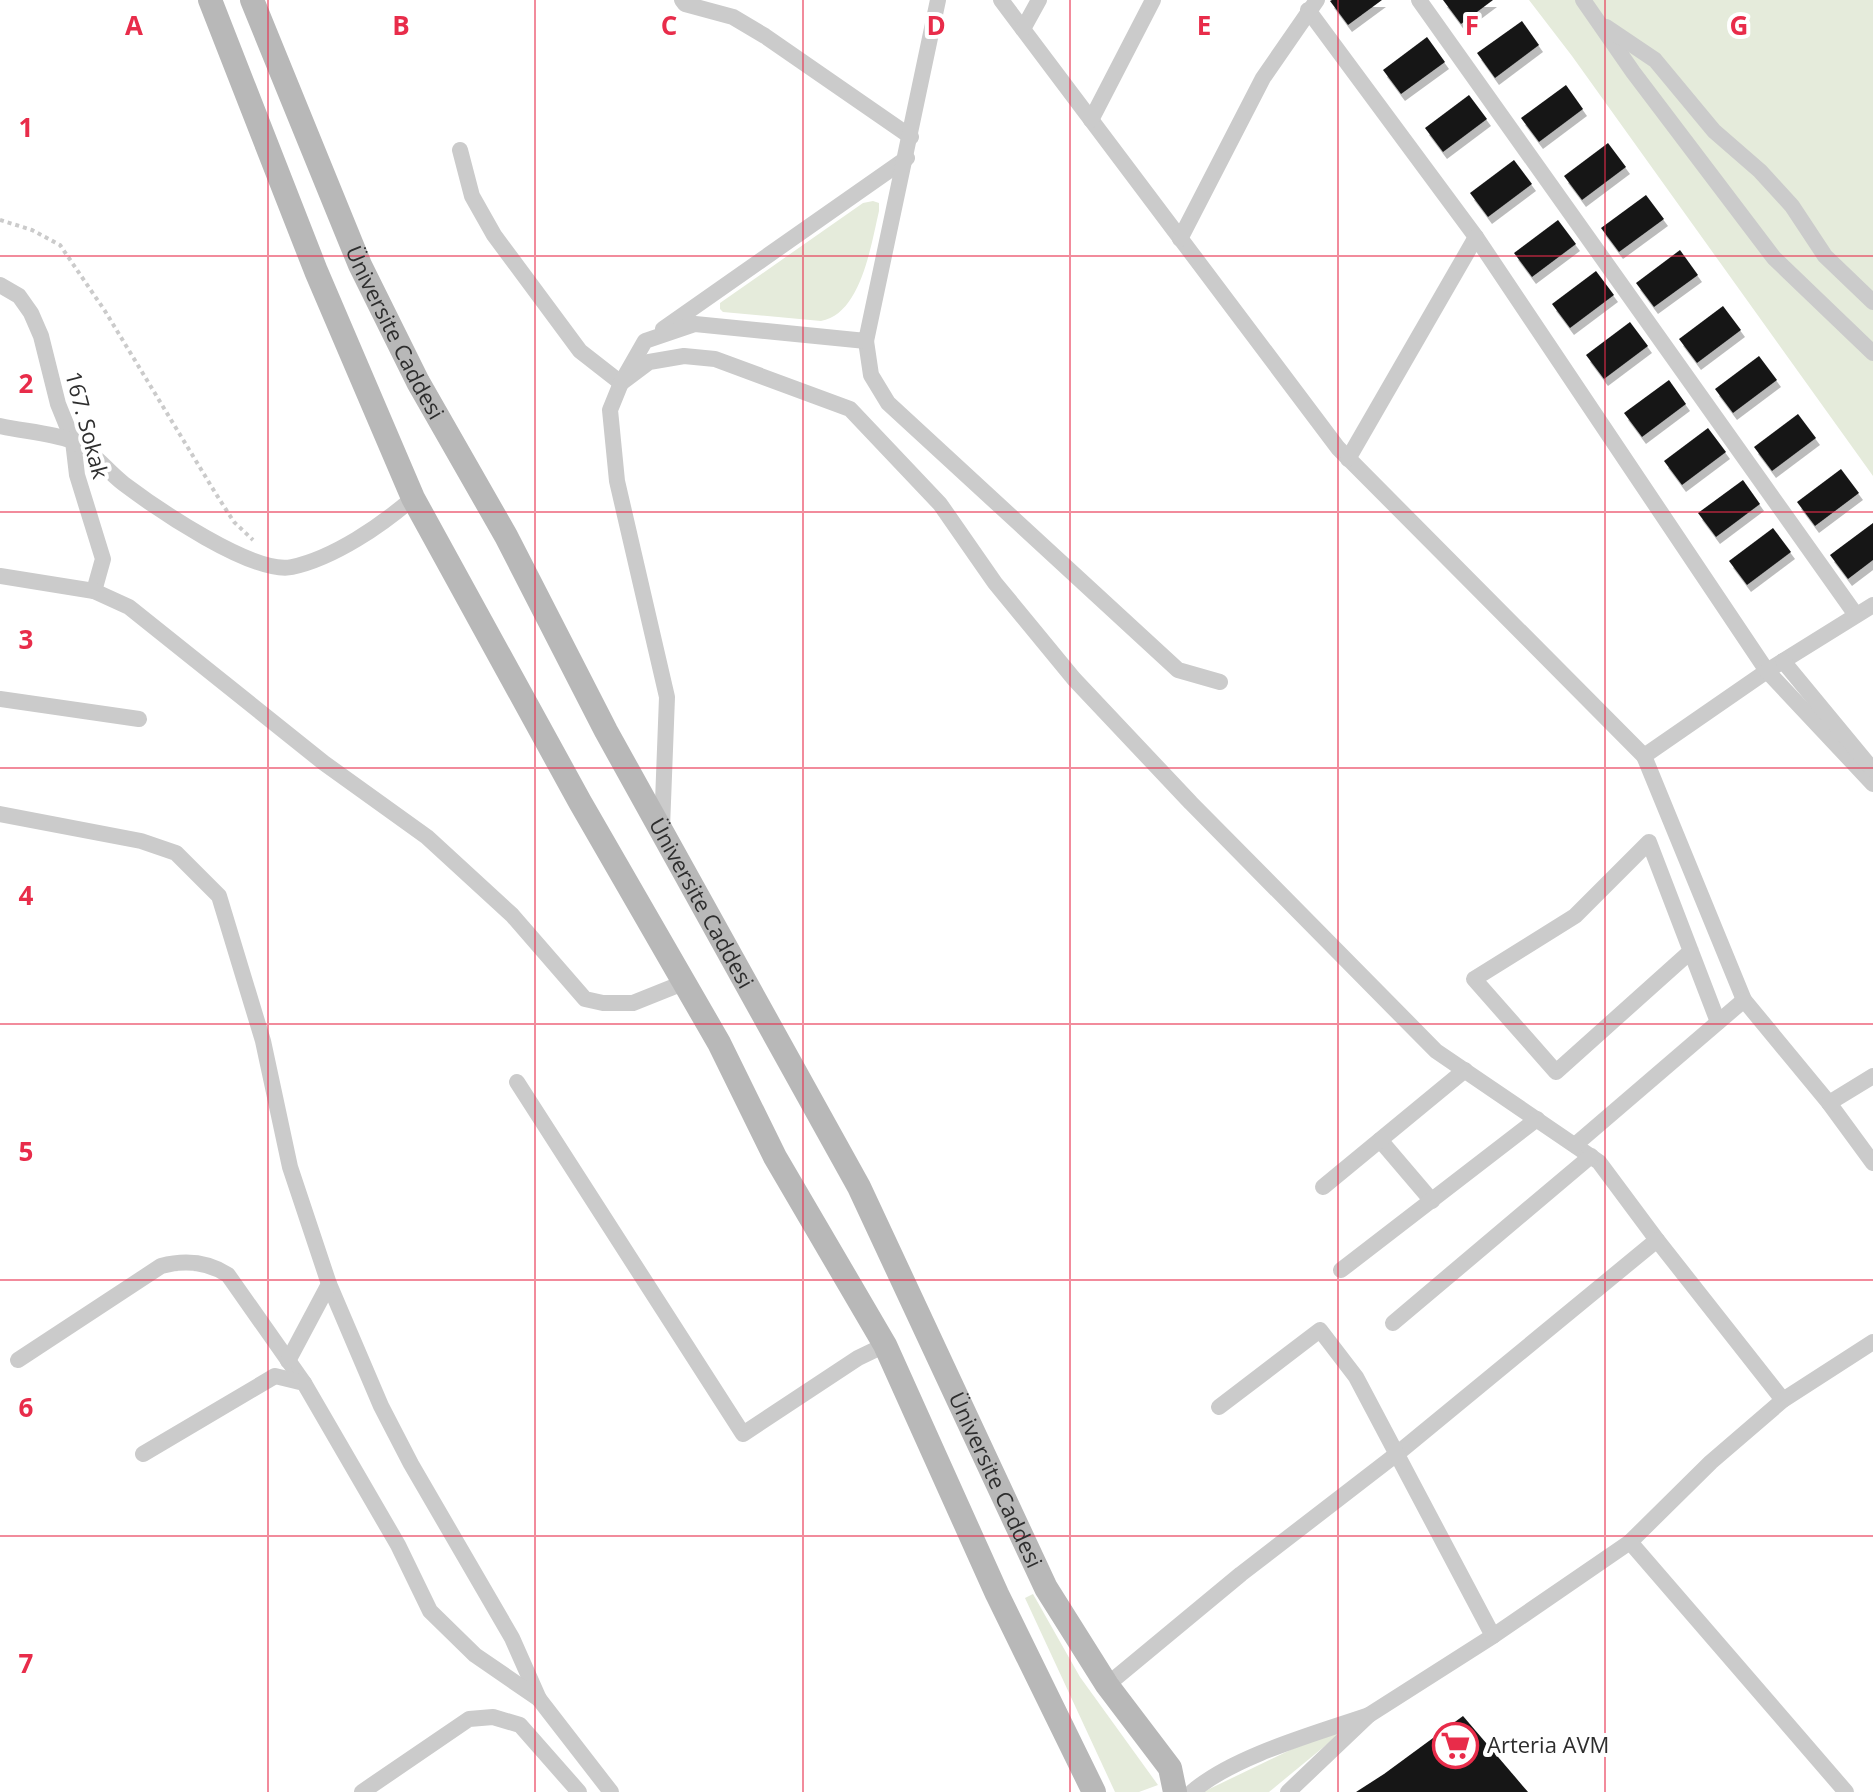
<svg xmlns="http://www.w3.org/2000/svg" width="1873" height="1792" font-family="'Open Sans',sans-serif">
<defs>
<filter id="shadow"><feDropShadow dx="4" dy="7" stdDeviation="0" flood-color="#0004"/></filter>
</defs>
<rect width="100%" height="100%" fill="#fff"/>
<g fill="#e5ebdb">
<polygon points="1529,0 1873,0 1873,476 1572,56"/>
<path d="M873,201L879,203V211C871,245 861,314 821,321L723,312L720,309V303L863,203Z"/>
<polygon points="1033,1594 1080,1677 1158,1785 1139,1792 1115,1792 1025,1598"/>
<polygon points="1348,1727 1269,1792 1203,1792 1315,1738"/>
</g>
<g fill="#151515" filter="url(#shadow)">
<polygon points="1332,0 1382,0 1348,25 1330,1"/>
<polygon points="1443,0 1493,0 1461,24"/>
<polygon points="1522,21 1539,45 1495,78 1477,53"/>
<polygon points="1427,37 1445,62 1401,94 1383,70"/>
<polygon points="1566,85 1583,109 1539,142 1521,118"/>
<polygon points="1469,95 1487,119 1443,152 1425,128"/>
<polygon points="1608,143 1626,167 1582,200 1564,176"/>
<polygon points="1514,160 1532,184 1488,217 1470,193"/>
<polygon points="1646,195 1664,219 1619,252 1601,228"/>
<polygon points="1558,220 1576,244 1532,277 1514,253"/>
<polygon points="1680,250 1698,275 1654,307 1636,283"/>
<polygon points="1596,271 1614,295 1570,328 1552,304"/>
<polygon points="1723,306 1741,330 1697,363 1679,339"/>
<polygon points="1630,322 1648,346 1604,379 1586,355"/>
<polygon points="1759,356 1777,380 1733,413 1715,389"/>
<polygon points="1669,380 1686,404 1642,437 1624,413"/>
<polygon points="1798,414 1816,438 1772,471 1754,447"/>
<polygon points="1708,428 1726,452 1682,485 1664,461"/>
<polygon points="1841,469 1859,493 1815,526 1797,502"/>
<polygon points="1743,480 1760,504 1716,537 1698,513"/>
<polygon points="1873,523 1873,560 1848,579 1830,555"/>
<polygon points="1773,528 1791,552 1747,585 1729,561"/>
<polygon points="1463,1716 1528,1792 1356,1792 1384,1774"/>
</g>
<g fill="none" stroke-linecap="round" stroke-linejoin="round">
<polyline stroke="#cbcbcb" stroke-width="4" stroke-dasharray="4 4" stroke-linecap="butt" points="0,220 32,230 60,245 105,311 216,494 234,522 253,540"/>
<g stroke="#cbcbcb" stroke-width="16">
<polyline points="682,0 685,4 733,17 765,36 911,137"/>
<polyline points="1001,0 1338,448 1644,756"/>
<polyline points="1419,0 1856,615"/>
<polyline points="1583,0 1633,72 1774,258 1873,353"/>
<polyline points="1308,10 1476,237 1767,671 1644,756 1744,1000 1829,1103 1873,1163"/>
<polyline points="1606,27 1655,60 1714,131 1760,171 1792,206 1825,256 1873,302"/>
<polyline points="1023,29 1039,0"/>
<polyline points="1091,120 1153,0"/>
<polyline points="460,150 472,196 494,235 580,351 621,383 649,362 684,356 715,359 850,409 940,504 995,583 1074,679 1191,803 1436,1051 1599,1162 1657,1240 1398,1453 1241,1574 1107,1685"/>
<polyline points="1180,239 1263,78 1317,0"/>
<polyline points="0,285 19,296 31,313 41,336 58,404 73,441 77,475 103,559 94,591"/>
<polyline points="663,329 907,158"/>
<polyline points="866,341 871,375 888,403 1178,670 1220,682"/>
<path d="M0,426C21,431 53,433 72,441C92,450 107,471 124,484C156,508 253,575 292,567C334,558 382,525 413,498"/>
<polyline points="1348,459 1476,237"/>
<polyline points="0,576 94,591 129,607 324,763 427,837 512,915 585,999 603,1003 633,1003 683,983"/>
<polyline points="1873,605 1767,671 1873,784"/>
<polyline points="1783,661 1873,770"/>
<polyline points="0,699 139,719"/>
<polyline points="0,814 141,841 176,853 219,896 263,1041 290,1167 329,1284 381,1406 411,1464 512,1638 539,1699"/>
<polyline points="662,828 667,697 617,481 610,410 621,383 645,341 695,324 866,341 938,0"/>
<polyline points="1691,951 1556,1072 1474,979 1575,916 1649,842 1718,1022"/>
<polyline points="517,1082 743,1434 858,1358 885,1345"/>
<polyline points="1829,1103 1873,1076"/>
<polyline points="1380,1140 1432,1201"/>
<polyline points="1575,1145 1744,1000"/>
<polyline points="1323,1187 1465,1070"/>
<polyline points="1657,1240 1783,1400"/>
<polyline points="1341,1270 1537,1119"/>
<polyline points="1393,1323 1591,1156"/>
<path d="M18,1360L161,1266C184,1260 208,1262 228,1275L304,1383"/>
<polyline points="288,1361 329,1284"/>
<polyline points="1219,1407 1320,1330 1356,1377 1493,1636 1369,1715"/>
<polyline points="143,1454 275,1376 304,1383 398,1545 430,1611 475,1655 539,1699 611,1792"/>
<polyline points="1630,1542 1711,1462 1783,1400 1873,1342"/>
<polyline points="1493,1636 1630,1542 1846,1792"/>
<polyline points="362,1792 469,1719 493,1717 520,1725 579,1792"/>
<path d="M1192,1792C1233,1756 1317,1733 1369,1715L1288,1792"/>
</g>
<g stroke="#b8b8b8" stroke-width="24">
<polyline points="210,0 316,271 413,498 580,802 719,1043 775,1157 885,1345 997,1594 1094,1792"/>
<path id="s1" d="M252,0L360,265L418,382L506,536L606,731L859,1187L1046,1588L1107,1685L1170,1768L1175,1792"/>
</g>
</g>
<path fill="none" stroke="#e82c4a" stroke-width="2" stroke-opacity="0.55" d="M268,0V1792M535,0V1792M803,0V1792M1070,0V1792M1338,0V1792M1605,0V1792M0,256H1873M0,512H1873M0,768H1873M0,1024H1873M0,1280H1873M0,1536H1873"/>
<defs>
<symbol id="supermarket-ring" viewBox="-11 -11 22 22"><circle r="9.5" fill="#fff" stroke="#e82c4a" stroke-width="1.5"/><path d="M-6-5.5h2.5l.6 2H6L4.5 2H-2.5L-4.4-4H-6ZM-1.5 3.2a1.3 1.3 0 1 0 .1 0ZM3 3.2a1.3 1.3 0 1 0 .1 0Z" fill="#e82c4a"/></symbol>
</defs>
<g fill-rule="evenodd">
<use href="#supermarket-ring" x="1430" y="1720" width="51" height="51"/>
</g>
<g text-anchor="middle" stroke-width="8" stroke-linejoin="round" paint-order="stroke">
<g font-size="22" fill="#2e2e2e" stroke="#fff">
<text dy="8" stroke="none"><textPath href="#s1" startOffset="362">Üniversite Caddesi</textPath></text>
<text transform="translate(87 425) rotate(75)" y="8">167. Sokak</text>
<text dy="8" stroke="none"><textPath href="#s1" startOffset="1010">Üniversite Caddesi</textPath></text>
<text dy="8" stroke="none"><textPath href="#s1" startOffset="1658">Üniversite Caddesi</textPath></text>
</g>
<g font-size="22" fill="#2e2e2e" stroke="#fff" text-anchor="start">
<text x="1487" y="1753">Arteria AVM</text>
</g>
</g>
<g font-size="26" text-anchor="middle" font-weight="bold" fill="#e82c4a" stroke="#fff" stroke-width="8" stroke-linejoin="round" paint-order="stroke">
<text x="134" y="35">A</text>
<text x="401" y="35">B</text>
<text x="669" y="35">C</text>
<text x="936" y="35">D</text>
<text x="1204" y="35">E</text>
<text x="1472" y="35">F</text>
<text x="1739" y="35">G</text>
<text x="26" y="137">1</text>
<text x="26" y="393">2</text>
<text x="26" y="649">3</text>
<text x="26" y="905">4</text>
<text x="26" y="1161">5</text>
<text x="26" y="1417">6</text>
<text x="26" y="1673">7</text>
</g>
</svg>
